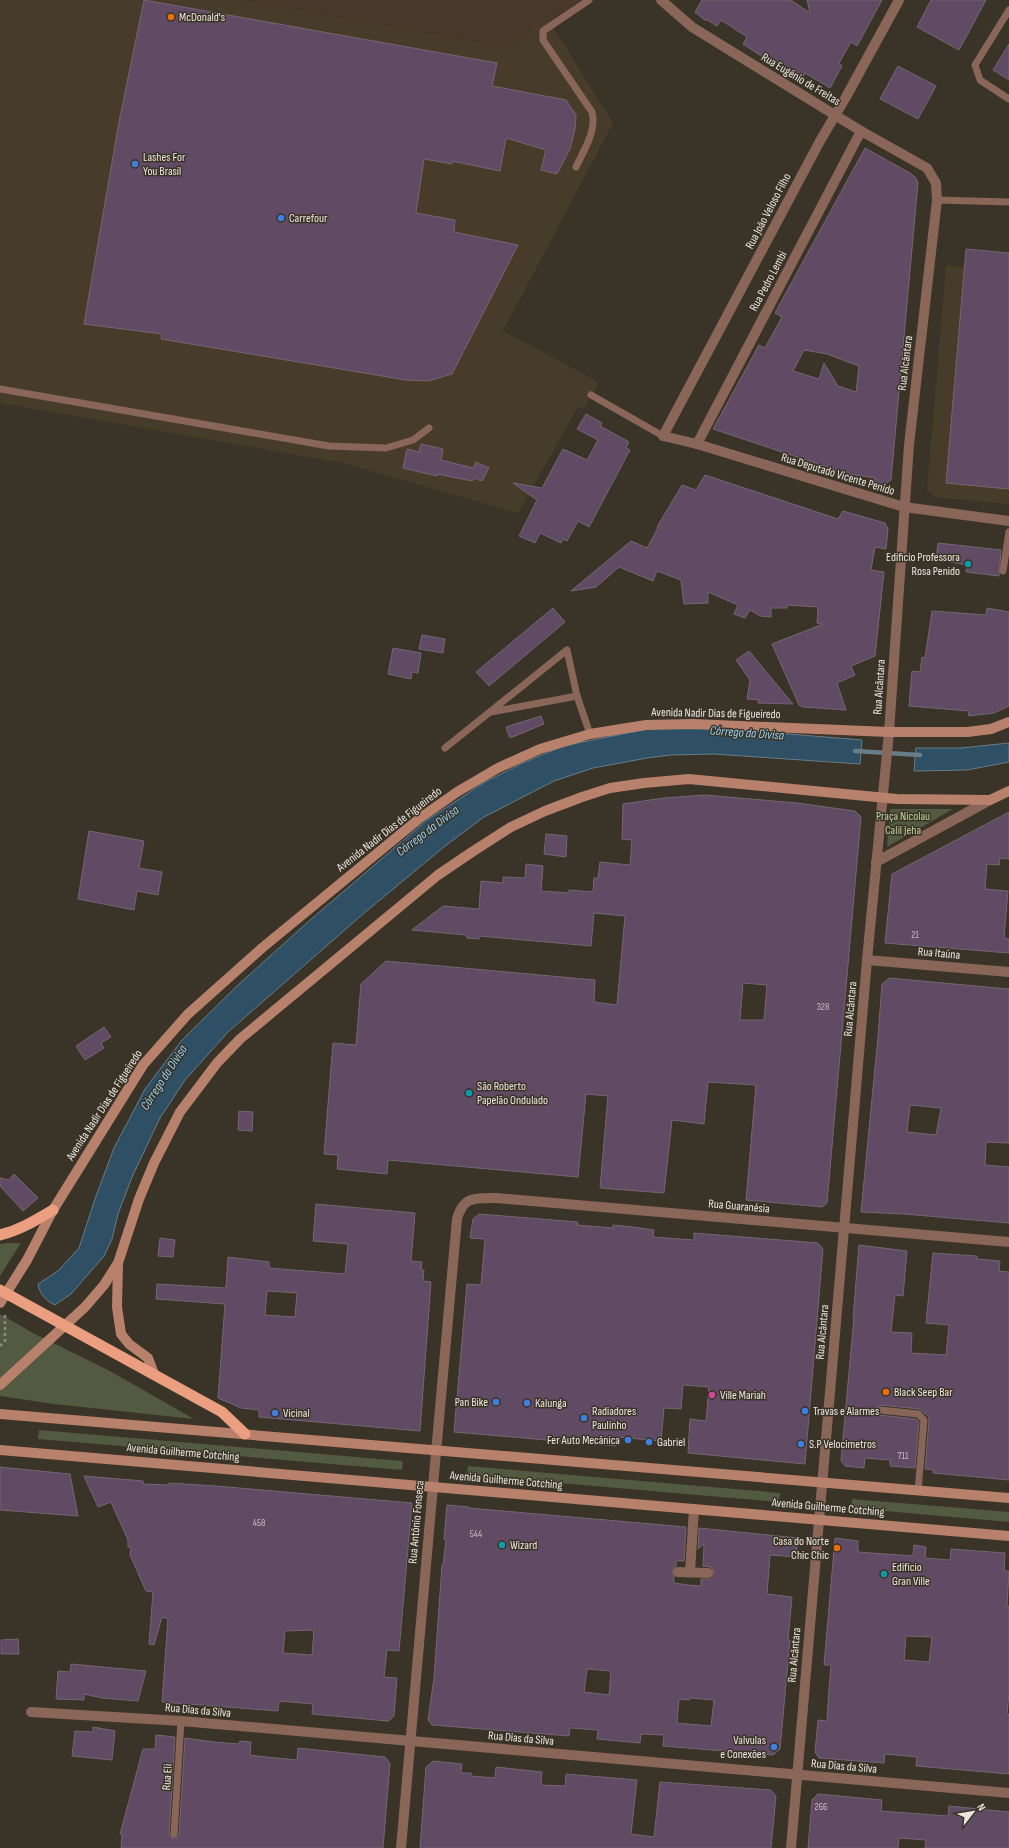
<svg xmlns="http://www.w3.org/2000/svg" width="1009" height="1848" font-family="'Sofia Sans Condensed',sans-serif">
<rect width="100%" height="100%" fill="#3a3327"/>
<g fill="#473c2a">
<polygon points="0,0 241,0 548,19 613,123 503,331 599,382 584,409 578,407 518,513 343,463 0,403"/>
<polygon points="946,266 1009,271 1009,504 934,497 927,489"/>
</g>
<polygon fill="#48382c" points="241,0 582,0 550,22 547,19 507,47"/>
<g fill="#525a41">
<polygon points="890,809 953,809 887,847"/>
<polygon points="7,1243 21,1243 0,1276 0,1244"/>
<polygon points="0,1314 33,1333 110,1371 194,1419 54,1404 0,1396"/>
<polygon points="39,1430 403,1461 402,1470 38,1439"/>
<polygon points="468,1466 780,1493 779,1502 467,1475"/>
<polygon points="852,1499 1009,1512 1009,1522 851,1508"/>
</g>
<g fill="#2f5064" stroke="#677d89">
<path d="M652,728L728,729L862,740L860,764L714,754L671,755L647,758L593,768L554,781L484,817L445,846L363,914L228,1032L185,1080L160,1118L132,1177L118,1214L112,1239L104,1256L71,1294L55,1305C46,1301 39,1293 38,1284L58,1271L79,1248L95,1199L114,1148L145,1089L182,1040L238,985L309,921L427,820L485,782L523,763L563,746Z"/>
<polygon points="1009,743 1009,762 967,770 914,771 916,748 961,748"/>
</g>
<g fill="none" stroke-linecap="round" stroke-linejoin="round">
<polyline stroke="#677d89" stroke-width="4.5" points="855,751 920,755"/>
</g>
<g fill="#614a63" stroke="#736773" fill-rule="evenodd">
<polygon points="144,0 497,63 492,86 566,100 576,115 575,129 570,149 557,174 541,170 546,150 506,138 500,171 452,161 452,164 424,159 416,213 455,220 454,232 518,245 452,374 428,381 406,380 161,339 162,334 84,324 119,122"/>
<polygon points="702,0 791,0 810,13 807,0 882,0 857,46 851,42 839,63 842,66 830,88 805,73 801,80 761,56 743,44 747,37 721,20 717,26 706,19 706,21 695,12"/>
<polygon points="931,0 986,0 959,50 917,27"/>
<polygon points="1009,44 1009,80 993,70"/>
<polygon points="898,66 936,86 918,119 880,99"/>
<path d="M865,148L910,173L916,178L918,183L891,480L884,485L874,482L875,478L848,474L713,429L759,345L765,348L782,317L775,313ZM804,350L827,354L859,366L856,392L838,386L824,363L819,379L793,371Z"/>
<polygon points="966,249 1009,253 1009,489 946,483"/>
<polygon points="586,414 602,423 600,426 629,442 626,448 630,450 589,527 578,521 567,541 563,539 561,543 540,533 535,543 519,536 537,500 513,483 542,488 563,449 587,460 598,440 577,429"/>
<polygon points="421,444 443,449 441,460 473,468 476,462 489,468 482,481 474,478 472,481 437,474 437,476 403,468 407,449 419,452"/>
<polygon points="705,475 838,519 843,511 885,523 888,529 886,549 875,547 871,570 884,572 875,656 851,666 855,675 837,683 846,710 803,707 799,705 772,644 823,624 817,623 818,607 787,605 787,608 771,608 771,617 760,616 750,610 745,618 734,614 738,605 708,592 708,603 684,604 681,580 657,571 653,581 619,567 596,587 571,591 631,541 647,548 658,528 657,527 682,485 696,490"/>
<polygon points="938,543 1001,550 999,576 966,572 967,565 936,559"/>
<polygon points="553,608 565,622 489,686 476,672"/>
<polygon points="987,608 1009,612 1009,706 994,713 968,716 969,711 909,706 912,671 920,672 922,657 925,658 932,611 986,615"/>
<polygon points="422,635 445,639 443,653 419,649"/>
<polygon points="393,648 421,653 418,673 412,672 411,679 388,674"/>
<polygon points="749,651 793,704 758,703 759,700 747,699 750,680 736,660"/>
<polygon points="541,716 544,724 510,738 506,727"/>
<path d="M705,795L797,803L855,811L861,817L827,1203L822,1207L746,1200L756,1085L708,1082L704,1124L672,1120L664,1193L600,1188L608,1096L586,1094L578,1177L388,1160L387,1174L337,1169L338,1155L324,1154L333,1043L356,1045L361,984L386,961L595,980L594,1002L617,1005L625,916L594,913L591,946L479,936V939L467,938L466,935L412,930L443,906L479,909L481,881L503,883V877L525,878L526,864L543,866L541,891L569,893V890L593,892L594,878H598L600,862L630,865L632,840L622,839L623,804L664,798ZM743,983L767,985L764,1020H740Z"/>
<polygon points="1009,812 1009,859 1000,858 999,865 987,864 985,889 1008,891 1004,938 1009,939 1009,953 885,943 892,874"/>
<polygon points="89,831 144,841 139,868 162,872 158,895 137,891 134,910 78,899"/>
<polygon points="546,834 567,836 566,857 544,854"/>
<path d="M889,978L1009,989V1143L986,1142L985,1165L1009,1167V1223L904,1214L861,1212L878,1037L882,984ZM910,1105L941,1108L936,1135L907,1132Z"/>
<polygon points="104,1027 111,1037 101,1043 104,1048 85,1060 76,1046"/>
<polygon points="239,1111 253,1112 252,1131 238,1130"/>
<polygon points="14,1174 38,1198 23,1211 0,1186 0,1178 9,1180"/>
<path d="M316,1204L415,1213L411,1261L422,1262L421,1270H424L423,1281L431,1282L420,1431L259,1417V1410L241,1408L218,1398L225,1304L156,1299L157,1284L226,1288L228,1257L269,1262V1268L345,1274L348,1244L313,1241ZM267,1291L297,1293L295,1317L265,1315Z"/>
<polygon points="479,1214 578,1222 577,1225 613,1228 613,1225 633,1227 654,1230 653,1237 694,1240 694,1233 818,1243 823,1249 805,1464 688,1453 690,1419 706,1421 709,1387 683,1385 681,1409 664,1408 661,1441 617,1437 616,1446 454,1432 467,1284 481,1285 485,1239 470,1238 473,1219"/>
<polygon points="160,1238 175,1240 173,1257 158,1256"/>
<polygon points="859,1245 907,1251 903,1296 895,1295 891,1332 912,1333 911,1353 946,1355 949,1325 926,1323 933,1253 977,1256 977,1259 1000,1261 999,1271 1009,1272 1009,1480 933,1473 934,1470 925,1469 929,1420 928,1416 919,1409 881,1405 876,1407 875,1410 879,1415 916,1419 919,1422 915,1468 890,1466 890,1460 865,1458 864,1468 845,1466 841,1461 854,1317 853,1318"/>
<polygon points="0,1467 70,1474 78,1516 0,1510"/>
<path d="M84,1476L143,1481V1484L169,1485V1483L216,1486L412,1503L399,1651L387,1650L384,1677L397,1678L394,1716L388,1721L312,1714L313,1704L279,1701L278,1711L162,1702L168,1619L162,1617L154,1645L149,1644L153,1592L146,1591L130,1555L131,1547H128V1540L111,1502L98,1507ZM314,1630L312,1655L283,1653L285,1631Z"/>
<path d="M447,1505L469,1507V1508L686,1527L684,1561H676V1566L672,1572L674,1577V1583L688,1585L701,1586V1579H711L714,1574L711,1567L703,1566L704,1544L698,1549L699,1528L798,1538L796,1557L770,1555L767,1594L792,1597L788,1640H790L780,1749L773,1755L663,1746L664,1735L641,1734L640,1743L597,1739L598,1730L570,1728L569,1736L432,1725L428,1720L434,1678L442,1565H443L446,1540L444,1539ZM587,1669L611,1671L609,1695L584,1692ZM690,1698L714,1700L711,1726L677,1723L679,1699L689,1700Z"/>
<path d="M835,1538L858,1541V1552L913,1556L914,1545L926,1547L925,1558L950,1560L951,1549L1005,1553L1004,1571H1009L1007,1606H1009V1694L1007,1714H1009V1774L916,1766L917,1757L885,1754L884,1763L819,1758L815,1752L818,1720L827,1721L829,1689L831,1665H824ZM906,1636L932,1637L929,1662L904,1660Z"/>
<polygon points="18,1639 19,1654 1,1654 1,1640"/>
<polygon points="71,1664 146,1671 138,1701 102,1698 84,1694 84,1700 56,1699 58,1671 70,1672"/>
<polygon points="93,1727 115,1731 112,1760 72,1756 75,1731 93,1732"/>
<polygon points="156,1735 175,1737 169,1834 172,1838 177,1838 179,1834 185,1738 214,1742 239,1744 240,1741 251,1742 250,1755 266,1757 297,1760 298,1748 385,1757 390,1763 383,1848 121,1848 122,1834 120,1834 143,1749 155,1749"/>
<polygon points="433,1761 462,1764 461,1773 471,1773 471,1776 495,1778 496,1767 542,1772 541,1785 565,1786 566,1774 637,1780 631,1834 654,1837 660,1782 771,1790 776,1796 771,1848 420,1848 426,1767"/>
<polygon points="818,1794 882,1800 881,1811 948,1816 949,1806 1009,1812 1009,1848 925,1848 926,1840 899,1838 898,1848 808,1848 812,1800"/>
</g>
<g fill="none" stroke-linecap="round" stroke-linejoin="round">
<polyline stroke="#908a80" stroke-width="2.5" stroke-dasharray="3 3" stroke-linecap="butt" points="0,1346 5,1341 5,1314"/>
<g stroke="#896658" stroke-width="7">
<polyline points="1009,10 975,65 980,80 1009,99"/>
<path d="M576,167C584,150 597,130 592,112L543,40V31L589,0"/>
<polyline points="937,200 1009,202"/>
<polyline points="0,389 329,446 386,448 413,440 429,428"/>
<polyline points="591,395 663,436"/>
<polyline points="1003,571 1009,532"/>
<polyline points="491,712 577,696"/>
<polyline points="445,748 567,650 577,696 590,734"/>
<polyline points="880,1410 918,1414 924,1420 918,1491"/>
<polyline points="174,1834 181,1721"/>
</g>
<g stroke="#896658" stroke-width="10">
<polyline points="899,0 846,97 820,141 663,436 697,444 904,507 1009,521"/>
<polyline points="697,444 861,131"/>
<polyline points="867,960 1009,972"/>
<polyline points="678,1572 708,1573"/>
<polyline points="690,1572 694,1509"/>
<polyline points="31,1712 181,1721 1009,1793"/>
<polyline points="401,1848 433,1486"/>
</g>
<g stroke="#896658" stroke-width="10">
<polyline points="661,0 692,27 861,131 927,168 936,183 937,200 909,445 889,732 867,960 791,1848"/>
<polyline points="876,862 990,800"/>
<path d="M433,1486L457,1219C463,1196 475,1198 496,1198L1009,1242"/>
</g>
<g stroke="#b8816b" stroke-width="10">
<polyline points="118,1264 117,1307 121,1334 129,1344 148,1358 154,1374"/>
<polyline points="0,1303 27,1260 53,1210 143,1065 188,1014 262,948 420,818 457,792 498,768 540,749 590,734 646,725 693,724 889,732 967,732 991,729 1009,722"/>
<polyline points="0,1385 85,1307 104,1285 118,1263 139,1199 154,1163 180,1112 217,1063 240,1039 438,875 472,852 511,827 545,811 582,797 610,788 644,783 689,779 897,799 990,800 1009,791"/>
<polyline points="0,1414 1009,1498"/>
<polyline points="0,1450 1009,1536"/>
</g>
<g stroke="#ec9f80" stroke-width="11">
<path d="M0,1235C20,1230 36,1220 53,1210"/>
<polyline points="0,1290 222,1412 245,1434"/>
</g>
</g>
<g fill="#e8710a" stroke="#3a3327" stroke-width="1.5">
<circle cx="171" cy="17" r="4"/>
<circle cx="886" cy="1392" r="4"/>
<circle cx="837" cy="1548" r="4"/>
</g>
<g fill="#3f7fe0" stroke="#3a3327" stroke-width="1.5">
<circle cx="135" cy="164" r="4"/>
<circle cx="281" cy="218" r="4"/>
<circle cx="496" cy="1402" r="4"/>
<circle cx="527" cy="1403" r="4"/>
<circle cx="805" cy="1411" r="4"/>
<circle cx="275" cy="1413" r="4"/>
<circle cx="584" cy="1418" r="4"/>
<circle cx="628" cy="1440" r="4"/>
<circle cx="649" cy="1442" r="4"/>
<circle cx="801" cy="1444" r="4"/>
<circle cx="774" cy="1747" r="4"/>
</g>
<g fill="#0f9aa8" stroke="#3a3327" stroke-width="1.5">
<circle cx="968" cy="564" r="4"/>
<circle cx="469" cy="1093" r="4"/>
<circle cx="502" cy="1545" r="4"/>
<circle cx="884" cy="1574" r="4"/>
</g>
<circle fill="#d1479c" stroke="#3a3327" stroke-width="1.5" cx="712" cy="1395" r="4"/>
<g text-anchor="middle" stroke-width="3" stroke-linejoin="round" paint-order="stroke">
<g font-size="10" fill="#c8bfbf">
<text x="915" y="938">21</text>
<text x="823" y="1010">328</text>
<text x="903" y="1459">711</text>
<text x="259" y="1526">458</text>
<text x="476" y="1537">544</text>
<text x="821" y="1810">266</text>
</g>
<g font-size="12" fill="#ebe6de" stroke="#3a3327" text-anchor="start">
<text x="179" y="21">McDonald's</text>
<text x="143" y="161">Lashes For<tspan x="143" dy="14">You Brasil</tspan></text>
<text x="289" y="222">Carrefour</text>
<text x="960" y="561" text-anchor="end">Edificio Professora<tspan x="960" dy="14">Rosa Penido</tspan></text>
<text x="477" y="1090">São Roberto<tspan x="477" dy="14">Papelão Ondulado</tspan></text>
<text x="894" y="1396">Black Seep Bar</text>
<text x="720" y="1399">Ville Mariah</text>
<text x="488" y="1406" text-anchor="end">Pan Bike</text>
<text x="535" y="1407">Kalunga</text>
<text x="592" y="1415">Radiadores<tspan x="592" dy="14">Paulinho</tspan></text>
<text x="813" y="1415">Travas e Alarmes</text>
<text x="283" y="1417">Vicinal</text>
<text x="620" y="1444" text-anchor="end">Fer Auto Mecânica</text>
<text x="657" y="1446">Gabriel</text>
<text x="809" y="1448">S.P Velocimetros</text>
<text x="829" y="1545" text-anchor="end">Casa do Norte<tspan x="829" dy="14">Chic Chic</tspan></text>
<text x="510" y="1549">Wizard</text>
<text x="892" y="1571">Edifício<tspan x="892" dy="14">Gran Ville</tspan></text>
<text x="766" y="1744" text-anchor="end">Valvulas<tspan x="766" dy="14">e Conexões</tspan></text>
</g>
<g font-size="12" fill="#ebe6de" stroke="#3a3327">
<text transform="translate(801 79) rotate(31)" y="4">Rua Eugênio de Freitas</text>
<text transform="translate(768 211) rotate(-62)" y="4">Rua João Veloso Filho</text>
<text transform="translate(768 281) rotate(-62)" y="4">Rua Pedro Lembi</text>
<text transform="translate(905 363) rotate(-83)" y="4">Rua Alcântara</text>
<text transform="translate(838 474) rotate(17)" y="4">Rua Deputado Vicente Penido</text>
<text transform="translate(879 687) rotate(-86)" y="4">Rua Alcântara</text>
<text transform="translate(716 713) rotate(1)" y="4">Avenida Nadir Dias de Figueiredo</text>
<text transform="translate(389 829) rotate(-38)" y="4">Avenida Nadir Dias de Figueiredo</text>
<text transform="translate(939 953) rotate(5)" y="4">Rua Itaúna</text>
<text transform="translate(850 1009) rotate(-85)" y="4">Rua Alcântara</text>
<text transform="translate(104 1105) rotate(-57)" y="4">Avenida Nadir Dias de Figueiredo</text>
<text transform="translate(739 1206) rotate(5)" y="4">Rua Guaranésia</text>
<text transform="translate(822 1332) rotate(-85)" y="4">Rua Alcântara</text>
<text transform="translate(183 1452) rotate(5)" y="4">Avenida Guilherme Cotching</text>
<text transform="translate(506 1480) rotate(5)" y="4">Avenida Guilherme Cotching</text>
<text transform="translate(828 1507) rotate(5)" y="4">Avenida Guilherme Cotching</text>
<text transform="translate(416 1522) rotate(-85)" y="4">Rua Antônio Fonseca</text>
<text transform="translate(794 1655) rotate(-85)" y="4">Rua Alcântara</text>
<text transform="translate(198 1710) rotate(5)" y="4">Rua Dias da Silva</text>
<text transform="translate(521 1738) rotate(5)" y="4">Rua Dias da Silva</text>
<text transform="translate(844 1766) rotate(5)" y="4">Rua Dias da Silva</text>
<text transform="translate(167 1777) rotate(-86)" y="4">Rua Eli</text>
</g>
<g font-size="12" fill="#c0d399" stroke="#3a3327">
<text x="903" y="820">Praça Nicolau<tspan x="903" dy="14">Calil Jeha</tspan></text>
</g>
<g font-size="13" font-style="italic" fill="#93cff3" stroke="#3a3327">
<text transform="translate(747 732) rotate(4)" y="5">Córrego da Divisa</text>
<text transform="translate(427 830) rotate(-37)" y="5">Córrego da Divisa</text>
<text transform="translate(163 1077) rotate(-57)" y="5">Córrego da Divisa</text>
</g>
</g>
<g transform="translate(973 1812) rotate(59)" stroke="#3a3327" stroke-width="3" paint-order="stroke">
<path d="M0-3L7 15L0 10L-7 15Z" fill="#ebe6de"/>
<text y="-6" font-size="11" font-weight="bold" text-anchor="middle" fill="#ebe6de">N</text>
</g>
</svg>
